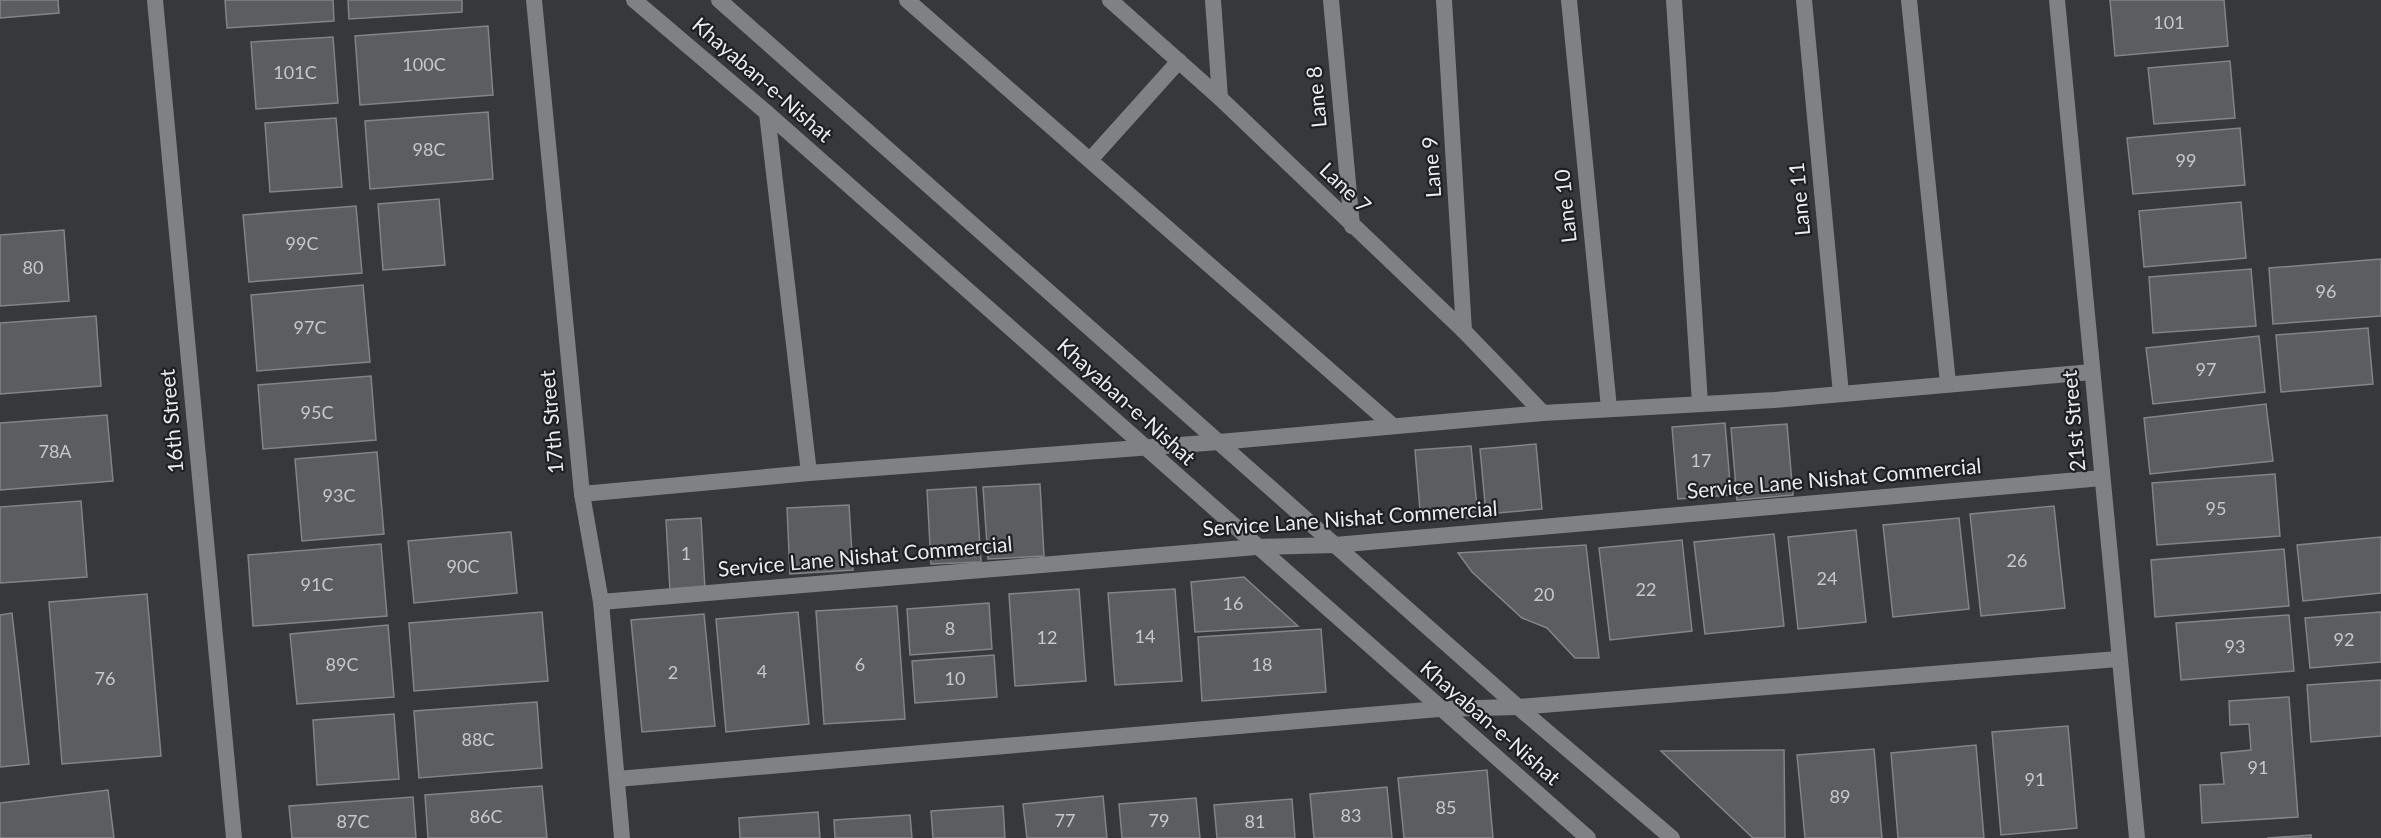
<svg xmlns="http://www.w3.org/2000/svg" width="2381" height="838" font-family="Lato,sans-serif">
<rect width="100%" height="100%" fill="#36383b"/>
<g fill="#5b5d60" stroke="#828487" stroke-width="1.5">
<polygon points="0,0 58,0 59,13 0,18"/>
<polygon points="225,0 333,0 334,21 227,28"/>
<polygon points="348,0 462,0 462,12 349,19"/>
<polygon points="2110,0 2224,0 2228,46 2115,56"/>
<polygon points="488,26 493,95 360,105 355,36"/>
<polygon points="333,37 338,103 256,109 251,42"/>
<polygon points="2230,61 2235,118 2154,124 2148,68"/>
<polygon points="488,112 493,179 370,189 365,121"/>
<polygon points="336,118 342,187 270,192 265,123"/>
<polygon points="2240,128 2245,185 2133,194 2127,138"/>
<polygon points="439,199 445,265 383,270 378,204"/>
<polygon points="2241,202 2246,258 2144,267 2139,211"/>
<polygon points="356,206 362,273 249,282 243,215"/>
<polygon points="64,230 69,301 0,306 0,235"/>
<polygon points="2381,259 2381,316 2273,324 2269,268"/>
<polygon points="2251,269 2256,326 2153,333 2149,277"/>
<polygon points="363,285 370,362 257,371 251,295"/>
<polygon points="96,316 101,386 0,394 0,323"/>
<polygon points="2368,328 2373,384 2281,392 2276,335"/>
<polygon points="2259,336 2265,392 2153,404 2146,348"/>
<polygon points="371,376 376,440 263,449 258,385"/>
<polygon points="2266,404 2273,461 2150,474 2144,418"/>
<polygon points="107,415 113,481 0,490 0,423"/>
<polygon points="1725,423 1731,495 1678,499 1672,427"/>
<polygon points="1787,424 1793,495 1737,500 1731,428"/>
<polygon points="1536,444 1542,509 1486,514 1480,449"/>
<polygon points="1471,446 1478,517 1421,522 1415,450"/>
<polygon points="377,452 384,534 302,541 295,459"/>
<polygon points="2275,474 2280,536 2157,545 2152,483"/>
<polygon points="1040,484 1044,556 988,559 983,487"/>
<polygon points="976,487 981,562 931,564 927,490"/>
<polygon points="81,501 87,577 0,583 0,507"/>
<polygon points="849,505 853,570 790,574 787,508"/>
<polygon points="2054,506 2065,608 1981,616 1970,514"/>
<polygon points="701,518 705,589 670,591 666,520"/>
<polygon points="1959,518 1969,609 1893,617 1883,525"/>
<polygon points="1856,530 1866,622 1798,629 1788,537"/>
<polygon points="511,532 517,593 414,603 408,541"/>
<polygon points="1774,534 1784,626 1705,634 1694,542"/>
<polygon points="2381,537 2381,593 2303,601 2297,545"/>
<polygon points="1682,540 1692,631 1610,640 1599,548"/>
<polygon points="381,544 387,616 253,626 248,555"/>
<polygon points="1586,545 1599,658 1575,658 1547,628 1522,618 1472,572 1458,553"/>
<polygon points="2284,549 2289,606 2155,617 2151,560"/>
<polygon points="1244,577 1298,626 1195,632 1191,582"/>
<polygon points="1079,589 1086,681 1015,686 1009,594"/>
<polygon points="1175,589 1182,681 1115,685 1108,593"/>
<polygon points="147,594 161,756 62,764 49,602"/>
<polygon points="989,603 992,649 910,655 907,609"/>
<polygon points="897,606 905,719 824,724 816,611"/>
<polygon points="542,612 548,681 414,691 409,623"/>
<polygon points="798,612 809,724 726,732 716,619"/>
<polygon points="2381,612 2381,662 2310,668 2305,618"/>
<polygon points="12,613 29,764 0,767 0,615"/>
<polygon points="704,614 715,726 642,732 631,620"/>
<polygon points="2289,615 2294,671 2181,680 2176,623"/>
<polygon points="388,625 394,697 297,704 290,634"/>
<polygon points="1321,629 1326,692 1202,701 1198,637"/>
<polygon points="994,655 997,697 915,703 912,661"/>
<polygon points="2381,680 2381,736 2311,742 2307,685"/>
<polygon points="2289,697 2298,817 2202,823 2200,785 2224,784 2221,753 2251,750 2249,724 2230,725 2229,701"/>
<polygon points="537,702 542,768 419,778 414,711"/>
<polygon points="394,714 399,779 317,785 313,720"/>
<polygon points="2068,726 2077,828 2001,835 1992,732"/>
<polygon points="1976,745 1984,838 1898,838 1891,753"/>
<polygon points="1874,749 1882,838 1805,838 1797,755"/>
<polygon points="1784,750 1785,838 1753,838 1661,751"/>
<polygon points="1487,770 1493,838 1404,838 1398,778"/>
<polygon points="542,786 547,838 428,838 425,795"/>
<polygon points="1387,787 1392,838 1314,838 1310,794"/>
<polygon points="108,790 114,838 0,838 0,803"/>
<polygon points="1103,796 1107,838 1027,838 1023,804"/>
<polygon points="413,797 416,838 292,838 289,806"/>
<polygon points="1196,798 1200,838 1122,838 1119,804"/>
<polygon points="1292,799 1295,838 1217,838 1214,805"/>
<polygon points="1003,806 1005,838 933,838 931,811"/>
<polygon points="818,812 820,838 740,838 739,818"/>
<polygon points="910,815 912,838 835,838 834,820"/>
<polygon points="2311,835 2311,838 2267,838"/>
</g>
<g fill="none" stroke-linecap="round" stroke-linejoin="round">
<g stroke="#7f8184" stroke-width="16">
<polyline points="155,0 234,838"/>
<polyline points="534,0 582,494 601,602 622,838"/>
<polyline points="907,0 1393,426"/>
<polyline points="1110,0 1220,98 1464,331 1543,413"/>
<polyline points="1213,0 1220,98"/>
<polyline points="1331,0 1352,226"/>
<polyline points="1444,0 1464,331"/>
<polyline points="1569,0 1609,408"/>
<polyline points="1674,0 1700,403"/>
<polyline points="1804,0 1841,394"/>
<polyline points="1909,0 1948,383"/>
<polyline points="2057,0 2137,838"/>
<polyline points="767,113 809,473"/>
<polyline points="1090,160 1179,61"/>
<polyline points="582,494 809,473 1219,442 1543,413 1774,400 2092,372"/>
<polyline points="601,602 1256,547 1335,545 2102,478"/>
<polyline points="617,779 1439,709 1518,707 2118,659"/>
</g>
<g stroke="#7f8184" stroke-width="16">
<polyline points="634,0 767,113 1588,838"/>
<polyline points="719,0 1518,707 1672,838"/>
</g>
</g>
<g text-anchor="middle" stroke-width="4.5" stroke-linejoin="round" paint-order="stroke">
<g font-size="18" fill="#c7c8ca">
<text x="2169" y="29">101</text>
<text x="424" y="71">100C</text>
<text x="295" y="79">101C</text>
<text x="429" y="156">98C</text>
<text x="2186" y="167">99</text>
<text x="302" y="250">99C</text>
<text x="33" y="274">80</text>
<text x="2326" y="298">96</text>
<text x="310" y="334">97C</text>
<text x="2206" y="376">97</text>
<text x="317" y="419">95C</text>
<text x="55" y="458">78A</text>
<text x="1701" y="467">17</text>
<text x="339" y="502">93C</text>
<text x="2216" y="515">95</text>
<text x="686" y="560">1</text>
<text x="2017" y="567">26</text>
<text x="463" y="573">90C</text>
<text x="1827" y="585">24</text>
<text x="317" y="591">91C</text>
<text x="1646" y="596">22</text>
<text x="1544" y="601">20</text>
<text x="1233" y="610">16</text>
<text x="950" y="635">8</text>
<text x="1145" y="643">14</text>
<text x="1047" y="644">12</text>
<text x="2344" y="646">92</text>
<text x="2235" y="653">93</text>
<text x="342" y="671">89C</text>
<text x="860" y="671">6</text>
<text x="1262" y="671">18</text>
<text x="762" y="678">4</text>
<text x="673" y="679">2</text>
<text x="105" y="685">76</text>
<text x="955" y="685">10</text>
<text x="478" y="746">88C</text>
<text x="2258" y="774">91</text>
<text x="2035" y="786">91</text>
<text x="1840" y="803">89</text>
<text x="1446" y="814">85</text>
<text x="1351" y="822">83</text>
<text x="486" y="823">86C</text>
<text x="1065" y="827">77</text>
<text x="1159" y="827">79</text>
<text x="353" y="828">87C</text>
<text x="1255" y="828">81</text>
</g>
<g font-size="21" fill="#ebeced" stroke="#1e1f20">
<text transform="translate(762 80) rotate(41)" y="7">Khayaban-e-Nishat</text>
<text transform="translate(1317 97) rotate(-95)" y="7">Lane 8</text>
<text transform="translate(1432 167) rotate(-94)" y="7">Lane 9</text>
<text transform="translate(1345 188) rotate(44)" y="7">Lane 7</text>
<text transform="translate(1800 199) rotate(-95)" y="7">Lane 11</text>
<text transform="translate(1566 206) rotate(-96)" y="7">Lane 10</text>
<text transform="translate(1126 402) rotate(42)" y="7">Khayaban-e-Nishat</text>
<text transform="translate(172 421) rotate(-95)" y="7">16th Street</text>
<text transform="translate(2074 421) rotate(-95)" y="7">21st Street</text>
<text transform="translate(552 422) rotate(-95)" y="7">17th Street</text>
<text transform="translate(1834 479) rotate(-5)" y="7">Service Lane Nishat Commercial</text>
<text transform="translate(1350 519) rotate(-4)" y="7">Service Lane Nishat Commercial</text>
<text transform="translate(865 557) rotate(-5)" y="7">Service Lane Nishat Commercial</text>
<text transform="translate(1490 723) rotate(41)" y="7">Khayaban-e-Nishat</text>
</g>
</g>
</svg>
